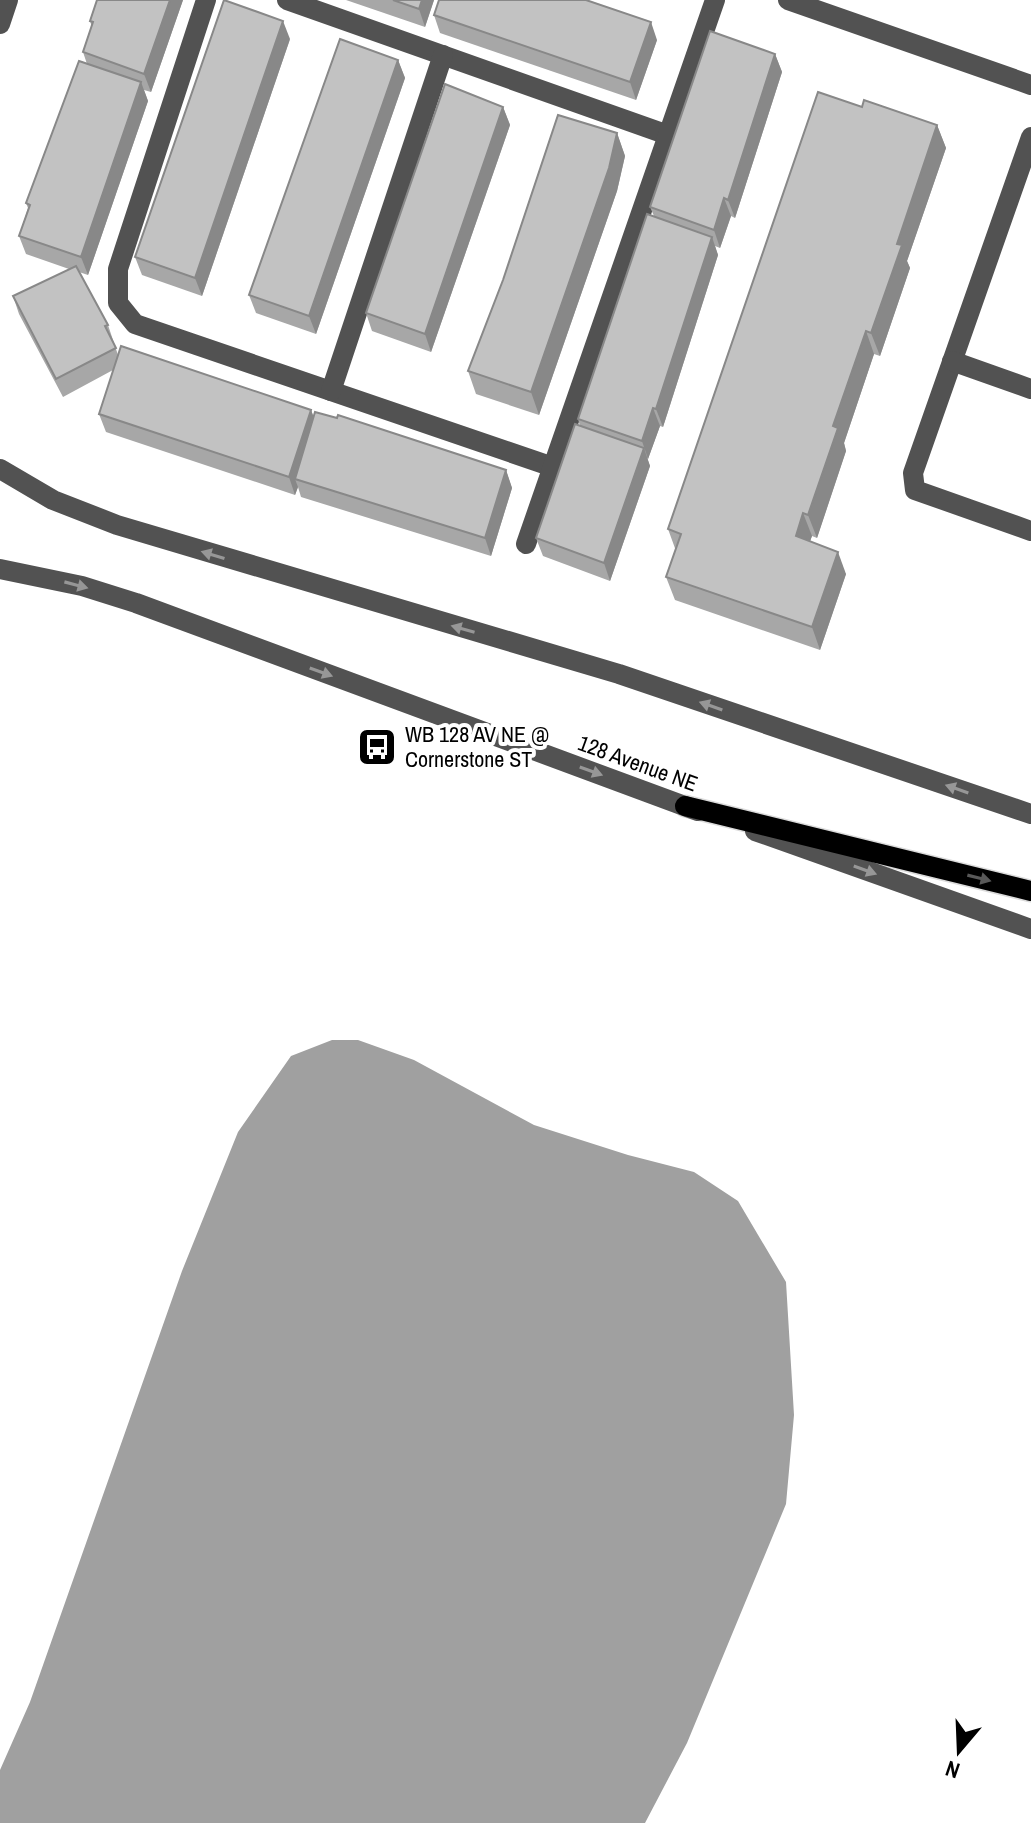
<svg xmlns="http://www.w3.org/2000/svg" width="1031" height="1823" font-family="'Archivo Narrow',sans-serif">
<rect width="100%" height="100%" fill="#fff"/>
<polygon fill="#a0a0a0" points="332,1040 358,1040 414,1060 534,1125 628,1155 694,1172 738,1201 786,1282 794,1415 786,1504 687,1743 645,1823 0,1823 0,1770 30,1702 182,1271 238,1132 291,1056"/>
<g fill="none" stroke-linecap="round" stroke-linejoin="round">
<defs>
<polyline id="major" points="685,806 1031,891"/>
</defs>
<use href="#major" stroke="#dbdbdb" stroke-width="23"/>
<g stroke="#525252" stroke-width="20">
<polyline points="206,0 118,269 118,303 135,324 553,467"/>
<polyline points="287,0 668,135"/>
<polyline points="788,0 1031,85"/>
<polyline points="0,24 8,0"/>
<polyline points="1031,137 913,473 915,490 1031,531"/>
<polyline points="952,361 1031,389"/>
<polyline points="331,391 443,55"/>
<polyline points="0,469 53,500 117,525 619,674 1031,814"/>
<polyline points="526,544 715,0"/>
<polyline points="0,569 82,586 136,603 698,811"/>
<polyline points="755,831 1031,929"/>
</g>
<use href="#major" stroke="#000" stroke-width="20"/>
</g>
<g fill="#a7a7a7">
<polygon points="183,0 151,92 144,90 148,101 88,275 79,272 108,325 118,355 311,410 314,418 506,470 512,488 491,556 301,497 298,487 295,495 106,432 99,414 113,370 63,397 19,314 13,296 69,269 26,254 19,236 28,208 26,203 87,64 83,52 92,27 90,21"/>
<polygon points="346,0 434,0 425,27"/>
<polygon points="434,15 657,40 636,100 440,33"/>
<polygon points="290,39 202,296 142,275 135,257"/>
<polygon points="775,54 782,72 735,218 731,216 720,248 715,246 718,255 663,427 660,426 648,459 647,458 650,466 610,581 543,556 536,538 580,426 578,419 654,216 650,207"/>
<polygon points="398,60 405,78 316,334 256,313 249,295"/>
<polygon points="503,107 510,125 431,352 372,331 366,313"/>
<polygon points="862,107 937,125 946,148 907,261 910,268 880,356 874,354 844,443 846,451 817,538 812,536 810,541 846,574 820,650 675,600 666,577 676,551 668,529"/>
<polygon points="617,133 625,156 617,191 539,415 476,394 468,371"/>
</g>
<g fill="#888">
<polygon points="170,0 183,0 151,92 144,74"/>
<polygon points="422,0 434,0 425,27 419,9"/>
<polygon points="283,21 290,39 202,296 195,278"/>
<polygon points="651,22 657,40 636,100 630,82"/>
<polygon points="775,54 782,72 735,218 728,200"/>
<polygon points="398,60 405,78 316,334 309,316"/>
<polygon points="141,82 148,101 88,275 81,257"/>
<polygon points="503,107 510,125 431,352 425,334"/>
<polygon points="937,125 946,148 907,261 910,268 880,356 871,333 897,244"/>
<polygon points="617,133 625,156 617,191 539,415 531,392"/>
<polygon points="724,198 731,216 720,248 714,230"/>
<polygon points="712,237 718,255 663,427 656,409"/>
<polygon points="866,331 874,354 844,443 846,451 817,538 808,515 833,426"/>
<polygon points="653,408 660,426 648,459 642,441"/>
<polygon points="311,410 318,429 295,479 298,487 295,495 289,477"/>
<polygon points="644,448 650,466 610,581 604,563"/>
<polygon points="506,470 512,488 491,556 485,538"/>
<polygon points="803,513 812,536 804,558 796,536"/>
<polygon points="838,552 846,574 820,650 812,627"/>
</g>
<g fill="#c2c2c2" stroke="#888" stroke-width="2">
<polygon points="97,0 170,0 144,74 83,52 93,22 90,21"/>
<polygon points="224,0 283,21 195,278 135,257"/>
<polygon points="393,0 422,0 419,9"/>
<polygon points="439,0 586,0 651,22 630,82 434,15"/>
<polygon points="710,31 775,54 728,200 724,198 714,230 650,207"/>
<polygon points="340,39 398,60 309,316 249,295"/>
<polygon points="79,61 141,82 81,257 19,236 30,205 26,203"/>
<polygon points="445,84 503,107 425,334 366,313"/>
<polygon points="818,92 862,107 864,100 937,125 897,244 902,245 871,333 866,331 833,426 838,428 808,515 803,513 796,536 838,552 812,627 666,577 681,534 668,529"/>
<polygon points="558,115 617,133 609,168 531,392 468,371 503,280"/>
<polygon points="647,214 712,237 656,409 653,408 642,441 578,419"/>
<polygon points="76,266 108,325 105,326 116,348 56,379 13,296"/>
<polygon points="121,346 311,410 289,477 99,414"/>
<polygon points="315,412 337,418 338,415 506,470 485,538 295,479"/>
<polygon points="575,424 644,448 604,563 536,538"/>
</g>
<defs><path id="oneway-solid" d="M-6-.8H1V-3.2L6.5 0L1 3.2V.8H-6Z" transform="scale(2)"/></defs>
<g fill="#979797">
<use href="#oneway-solid" transform="translate(213 555) rotate(-163)"/>
<use href="#oneway-solid" transform="translate(76 585) rotate(15)"/>
<use href="#oneway-solid" transform="translate(463 629) rotate(-164)"/>
<use href="#oneway-solid" transform="translate(321 672) rotate(20)"/>
<use href="#oneway-solid" transform="translate(711 706) rotate(-161)"/>
<use href="#oneway-solid" transform="translate(591 771) rotate(20)"/>
<use href="#oneway-solid" transform="translate(957 789) rotate(-161)"/>
<use href="#oneway-solid" transform="translate(865 870) rotate(20)"/>
</g>
<use fill="#595959" href="#oneway-solid" transform="translate(979 878) rotate(14)"/>
<defs>
<symbol id="bus-square" viewBox="-11 -11 22 22"><rect x="-9" y="-9" width="18" height="18" rx="4" fill="#000" stroke="#fff"/><path d="M-5-6H5V4H4V6H2V4H-2V6H-4V4H-5ZM-3.5-4V0h7V-4ZM-3.5 1.2v1.5H-2V1.2ZM2 1.2v1.5H3.5V1.2Z" fill="#fff"/></symbol>
</defs>
<g fill-rule="evenodd">
<use href="#bus-square" x="355" y="725" width="44" height="44"/>
</g>
<g text-anchor="middle" stroke-width="8" stroke-linejoin="round" paint-order="stroke">
<g font-size="22" fill="#000" stroke="#fff" text-anchor="start">
<text x="405" y="742">WB 128 AV NE @<tspan x="405" dy="25">Cornerstone ST</tspan></text>
</g>
<g font-size="22" fill="#000" stroke="#fff">
<text transform="translate(638 763) rotate(20)" y="8">128 Avenue NE</text>
</g>
</g>
<g transform="translate(959 1751) rotate(199)" stroke="#ffffff" stroke-width="6" paint-order="stroke">
<path d="M0-6L14 30L0 20L-14 30Z" fill="#000000"/>
<text y="-12" font-size="22" font-weight="bold" text-anchor="middle" fill="#000000">N</text>
</g>
</svg>
